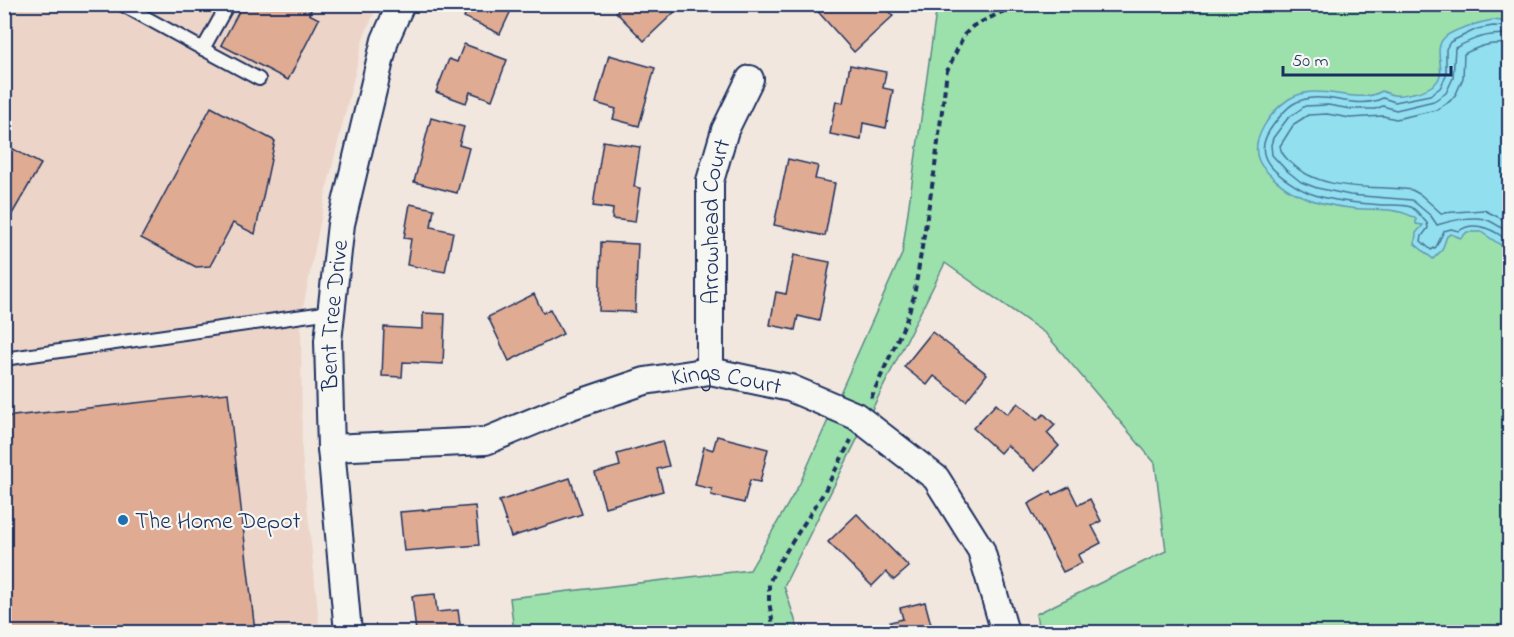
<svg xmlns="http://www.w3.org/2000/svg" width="1514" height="637" font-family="'Indie Flower',sans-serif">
<rect width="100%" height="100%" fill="#f1e7df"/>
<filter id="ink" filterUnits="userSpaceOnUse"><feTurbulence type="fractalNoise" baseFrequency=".0167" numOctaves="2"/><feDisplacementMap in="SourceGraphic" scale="12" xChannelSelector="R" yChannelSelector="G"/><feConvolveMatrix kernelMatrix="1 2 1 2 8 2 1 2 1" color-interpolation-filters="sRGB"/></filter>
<g filter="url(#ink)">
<polygon fill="#ecd5c8" points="4,5 378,5 364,36 328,184 301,318 302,454 320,632 5,632"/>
<polygon fill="#9ce0ac" stroke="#5c8885" stroke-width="1.5" points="937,5 1509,5 1509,632 1039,632 1036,614 1166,551 1155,463 1046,334 945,263 784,586 799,632 514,632 510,598 750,570 800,483 902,254"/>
<path fill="#91dfef" stroke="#6299b5" stroke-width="1.5" d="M1493,20L1509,22V287L1505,265L1509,256L1508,250L1481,232H1467L1461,238L1451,234L1447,236L1442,250L1433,259L1415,244L1416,233L1423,225L1416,224V219C1399,206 1370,211 1350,208C1332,206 1313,202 1297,194C1286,190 1264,172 1259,161C1249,140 1272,110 1289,99C1320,80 1356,107 1382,91C1395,97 1398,96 1413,93C1463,82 1426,55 1445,37C1454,29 1481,22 1493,20Z"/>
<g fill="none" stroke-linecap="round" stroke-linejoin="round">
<g stroke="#4a7598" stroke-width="1.5">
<path d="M1510,27L1493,26L1477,29L1450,42L1446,49V76L1440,88L1430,95L1395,102L1383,98C1354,112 1322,87 1293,104C1285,109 1280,116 1274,124C1267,133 1260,145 1265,157C1270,172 1301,191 1315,195C1337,202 1360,203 1383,205C1391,205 1403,204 1411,207C1417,210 1422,218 1427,223L1428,228L1422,236L1421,241L1431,250L1436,247L1444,231L1451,229L1459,231C1475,219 1497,231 1510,243"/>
<path d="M1510,34C1485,34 1477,37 1455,48L1453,78L1446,93L1434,101L1396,110L1383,106L1375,109H1351L1328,105L1305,106L1288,118L1273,138L1271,145L1272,155L1286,170L1301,182L1317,188L1350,195L1412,200L1431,216L1437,225C1449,221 1471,216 1484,219C1493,221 1502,229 1510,233"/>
<path d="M1510,44C1490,43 1481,45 1464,54L1463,78L1456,94L1450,101L1436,110L1396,119L1383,116L1350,118L1327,114L1308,115L1294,124L1280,146C1281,153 1285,157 1290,162C1321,193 1373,185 1412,190L1421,195L1441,213L1484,210L1510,223"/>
</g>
</g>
<g fill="#dfab92" stroke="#1b2f5e" stroke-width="1.5">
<polygon points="243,4 314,4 309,14 319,19 288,80 221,45"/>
<polygon points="470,4 514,4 500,34 464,17"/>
<polygon points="624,4 683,4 644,41 616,12"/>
<polygon points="883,4 893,16 854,52 812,5"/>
<polygon points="464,44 507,60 492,100 470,92 466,103 436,92 449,59 457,62"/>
<polygon points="609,55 655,68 639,126 613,119 616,109 596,103"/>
<polygon points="850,65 886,72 883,88 893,90 886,128 863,123 861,140 830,134 836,101 843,103"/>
<polygon points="211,107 275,141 255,234 233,223 210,266 196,267 141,238"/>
<polygon points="431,118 464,127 459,145 469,148 457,193 414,182"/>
<polygon points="603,141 640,147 634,187 640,188 635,222 612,219 613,209 593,206"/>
<polygon points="4,144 41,164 4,228"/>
<polygon points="788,159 818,166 815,179 835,183 825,236 774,225"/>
<polygon points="410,204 434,209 431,227 453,232 445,272 407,265 411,239 404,238"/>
<polygon points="601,242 638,244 635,312 599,311"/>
<polygon points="794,255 830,262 819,321 798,316 795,330 770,325 776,292 786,294"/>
<polygon points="534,294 543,313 550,309 563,334 509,361 488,317"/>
<polygon points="423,313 445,314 443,364 403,362 402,377 382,376 384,327 423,329"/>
<polygon points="932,332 987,374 966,401 934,376 927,385 904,367"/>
<polygon points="228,393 255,632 6,632 4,417"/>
<polygon points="1018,403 1037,420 1044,414 1055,425 1047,433 1059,446 1035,471 1007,445 1000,453 973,428 996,404 1007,414"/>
<polygon points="717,436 768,449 760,482 750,480 744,503 711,495 712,489 695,485 704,447 713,450"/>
<polygon points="662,441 669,466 657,469 663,491 605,507 595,473 620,466 617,454"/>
<polygon points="570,478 582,514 511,537 499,501"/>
<polygon points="1069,487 1078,505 1090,499 1101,521 1092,526 1101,543 1078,555 1082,563 1063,572 1028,504 1051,491 1053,495"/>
<polygon points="475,506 479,545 404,551 400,512"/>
<polygon points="857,514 909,567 894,580 886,572 872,586 828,542"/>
<polygon points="435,594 437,612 458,610 461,632 416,632 412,596"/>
<polygon points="925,602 933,632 893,632 890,622 903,619 900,608"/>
</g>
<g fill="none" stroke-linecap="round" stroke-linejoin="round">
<defs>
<g id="service">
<polyline points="121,4 203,49 228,4"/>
<polyline points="203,49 259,79"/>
<polyline points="4,359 331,312"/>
</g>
<g id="minor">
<path id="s1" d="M710,371V181L725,130L750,79"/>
<path id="s2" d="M331,448L486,441L571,406L645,381L710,371L790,388L856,416L936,478L981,550L1005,632"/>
<path id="s3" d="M348,632L331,448L328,341L341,224L385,40L401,4"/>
</g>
</defs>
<use href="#service" stroke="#1b2f5e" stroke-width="16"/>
<use href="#minor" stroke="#1b2f5e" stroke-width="30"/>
<g stroke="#1b2f5e" stroke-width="4" stroke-dasharray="6 4.5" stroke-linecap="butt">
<polyline points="871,398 906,321 914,296 934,174 947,71 964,35 973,26 1006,10 1059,6 1062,4"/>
<polyline points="774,632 769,601 769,583 778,564 823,494 851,440"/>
</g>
<use href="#service" stroke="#f6f6f2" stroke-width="12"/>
<use href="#minor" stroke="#f6f6f2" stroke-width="26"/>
</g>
</g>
<circle fill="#1f6fb2" stroke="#f6f6f2" stroke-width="2" cx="123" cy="520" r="6"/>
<g text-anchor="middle" stroke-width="4.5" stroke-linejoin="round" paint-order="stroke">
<g font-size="24" fill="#1b2f5e" stroke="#f6f6f2">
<text dy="8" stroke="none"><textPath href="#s1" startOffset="150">Arrowhead Court</textPath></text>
<text dy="8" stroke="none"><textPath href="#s3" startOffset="318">Bent Tree Drive</textPath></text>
<text dy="8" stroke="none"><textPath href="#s2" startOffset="408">Kings Court</textPath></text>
</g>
<g font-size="24" fill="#1b2f5e" stroke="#f6f6f2" text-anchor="start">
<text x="135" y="528">The Home Depot</text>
</g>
</g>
<rect width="1514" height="637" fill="none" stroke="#f6f6f2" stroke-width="24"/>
<rect x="12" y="12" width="1490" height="613" fill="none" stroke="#1b2f5e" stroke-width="2" filter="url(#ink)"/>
<path d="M1283 66v9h168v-9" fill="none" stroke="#1b2f5e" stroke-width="3"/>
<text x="1292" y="66" font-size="18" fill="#1b2f5e" stroke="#f6f6f2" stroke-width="4.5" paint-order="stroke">50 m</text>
</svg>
